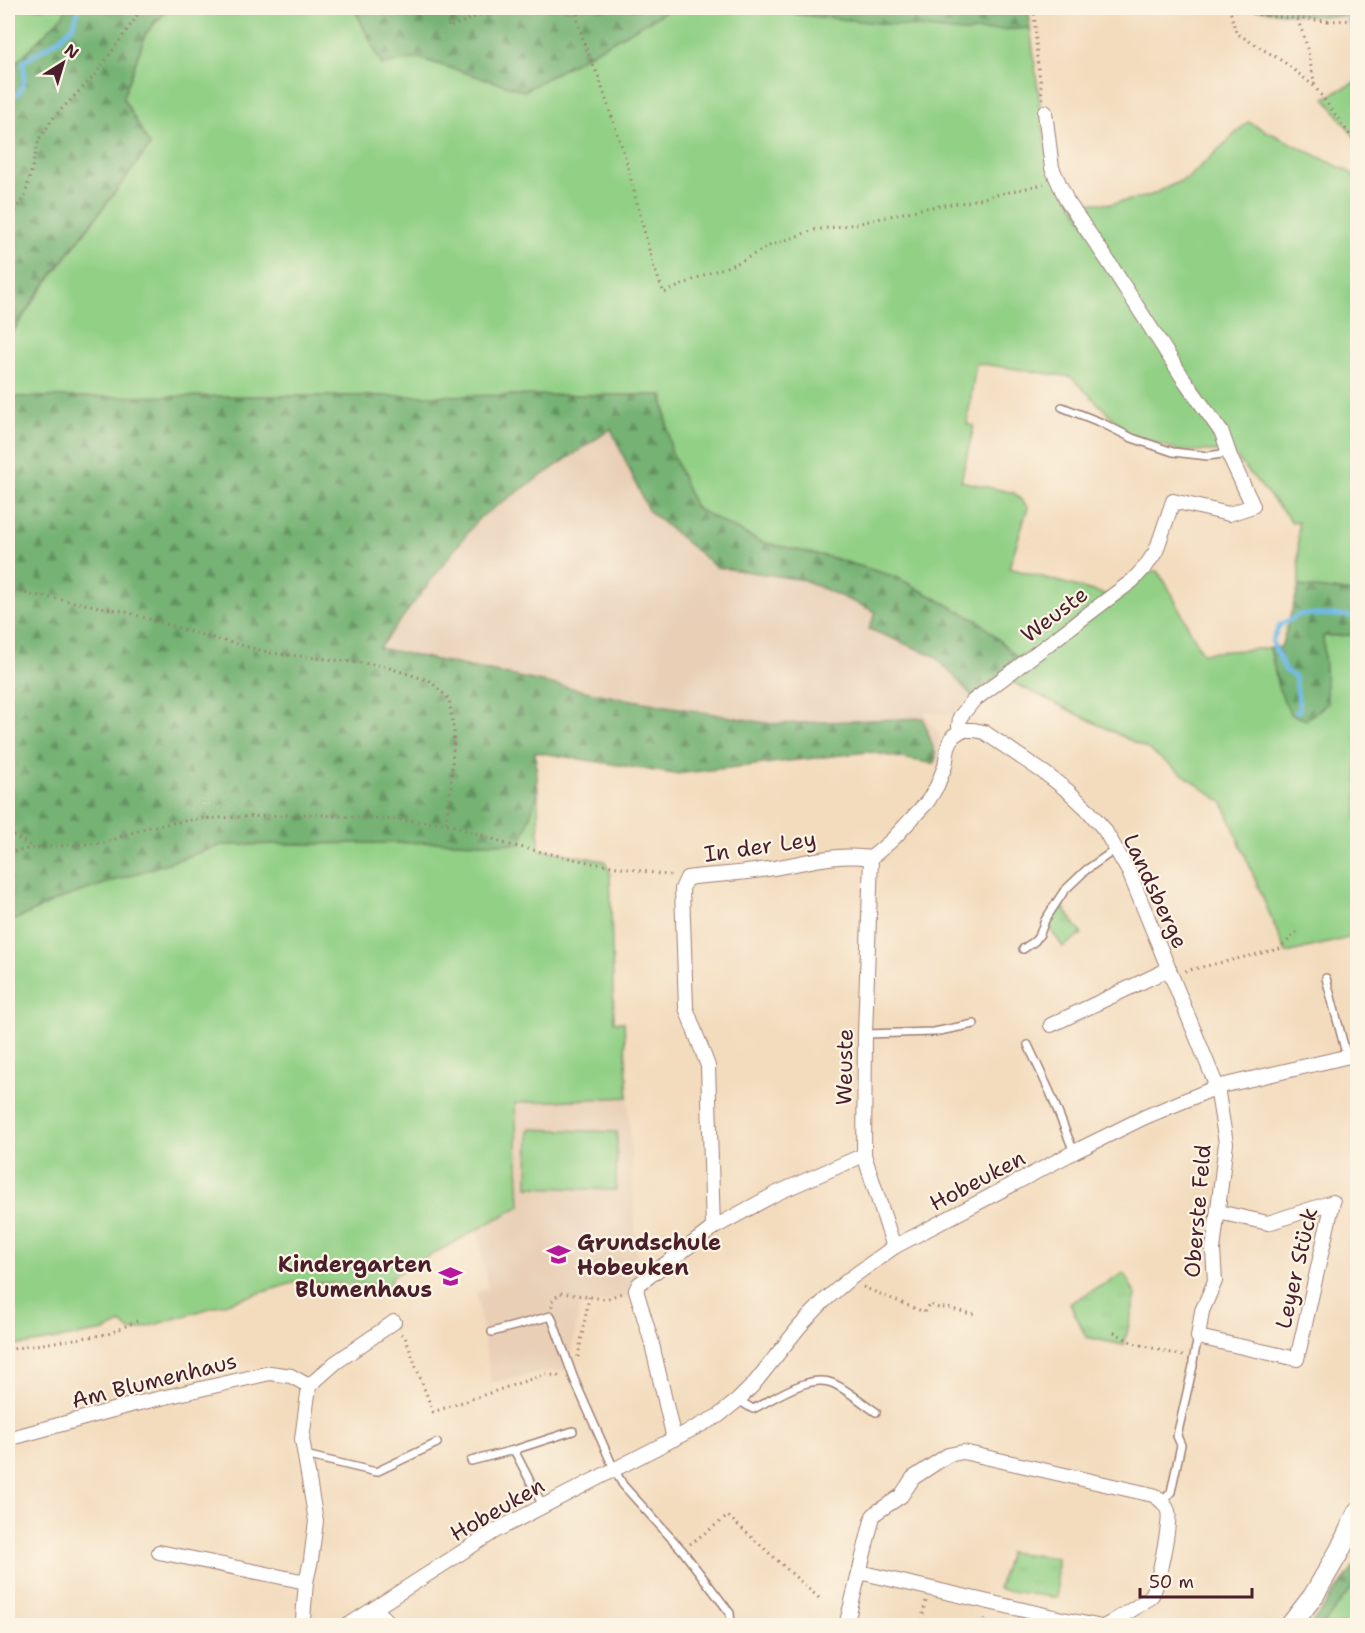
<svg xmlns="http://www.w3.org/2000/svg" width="1365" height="1633" font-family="'Shantell Sans',sans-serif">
<defs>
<pattern id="forest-firs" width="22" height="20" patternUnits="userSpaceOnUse" patternTransform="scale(1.5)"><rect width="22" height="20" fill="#75b273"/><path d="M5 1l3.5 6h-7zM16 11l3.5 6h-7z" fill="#62905f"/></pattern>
<pattern id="park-tufts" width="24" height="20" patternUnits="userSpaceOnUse" patternTransform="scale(1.5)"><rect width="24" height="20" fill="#92d086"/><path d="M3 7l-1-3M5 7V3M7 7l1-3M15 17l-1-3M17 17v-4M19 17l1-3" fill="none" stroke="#7fb274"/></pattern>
</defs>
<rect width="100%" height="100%" fill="#fcf5e5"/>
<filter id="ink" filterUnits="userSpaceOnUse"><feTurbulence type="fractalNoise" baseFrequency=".0167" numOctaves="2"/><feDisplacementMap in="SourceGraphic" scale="12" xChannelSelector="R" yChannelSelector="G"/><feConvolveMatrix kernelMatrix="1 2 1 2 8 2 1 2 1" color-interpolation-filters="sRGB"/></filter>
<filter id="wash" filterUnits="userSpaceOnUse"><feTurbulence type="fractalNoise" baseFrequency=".008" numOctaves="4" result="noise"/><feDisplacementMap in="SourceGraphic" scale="24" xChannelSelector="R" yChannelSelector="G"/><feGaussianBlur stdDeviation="1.35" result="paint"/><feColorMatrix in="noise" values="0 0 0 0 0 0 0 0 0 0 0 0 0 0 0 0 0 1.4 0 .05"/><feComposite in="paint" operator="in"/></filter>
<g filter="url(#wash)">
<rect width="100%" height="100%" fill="#f3dcbe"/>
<g fill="#e8cfb6">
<polygon points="611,429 648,510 716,567 804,580 876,612 869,629 935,656 972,696 958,715 925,712 930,722 939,732 940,752 936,756 923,719 772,724 614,697 379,648 479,518"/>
<polygon points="628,1097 638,1279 630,1297 580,1306 568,1370 544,1372 491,1383 476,1292 488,1288 477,1230 520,1205 515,1103"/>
</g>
<g fill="#92d086" stroke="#6e7858" stroke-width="1.5">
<polygon points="8,8 67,8 64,15 8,71"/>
<polygon points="169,8 354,8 382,65 418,58 524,91 671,8 741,8 964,32 1030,28 1048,165 1213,426 1222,451 1179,451 1128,433 1071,377 976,363 967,424 974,426 961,481 1014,493 1028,507 1009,568 1108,595 1021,661 980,622 896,577 833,558 761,542 695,508 671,450 663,395 8,397 8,339 37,296 150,146 123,98 146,33"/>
<polygon points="1357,81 1357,140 1325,98"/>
<polygon points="1248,122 1350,172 1357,181 1357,593 1299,586 1298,521 1292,522 1236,457 1071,201 1111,204 1149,196 1189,177"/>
<polygon points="1157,571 1167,585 1202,653 1270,648 1278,687 1327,704 1323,636 1357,635 1357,936 1286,953 1223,803 1146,748 1008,680 1146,572"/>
<polygon points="538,792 539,849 604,861 610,872 614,1022 624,1022 628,1097 515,1103 520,1206 391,1277 391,1285 296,1282 131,1332 121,1323 105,1331 8,1347 8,923 59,899 222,845 453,842 520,844"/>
<polygon points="529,1129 617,1132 616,1190 528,1187"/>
<polygon points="1357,1581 1357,1625 1323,1625"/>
</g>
<g fill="url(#forest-firs)" stroke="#60684f" stroke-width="1.5">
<polygon points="67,8 169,8 146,33 123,98 150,146 36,296 8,339 8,71 63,15"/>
<polygon points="354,8 672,8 524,91 419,58 382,65"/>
<polygon points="736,8 1029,8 1030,28 963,32"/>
<path d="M1246,8H1357V16C1320,18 1283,14 1246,8Z"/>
<polygon points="662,395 671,450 695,508 761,542 833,558 896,577 980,622 1021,661 972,696 935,656 869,629 876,612 804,580 716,567 648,510 611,429 479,518 379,648 614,697 772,724 923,718 936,756 934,764 868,752 675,774 535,752 538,792 521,844 453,842 222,845 59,899 8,923 8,397"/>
<polygon points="1299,586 1358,593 1357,635 1323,636 1327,704 1306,720 1290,714 1278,687 1270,648 1281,647"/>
<polygon points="1357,1563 1357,1581 1323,1625 1310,1625"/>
</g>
<g fill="url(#park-tufts)" stroke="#6e7858" stroke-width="1.5">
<polygon points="1060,903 1082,934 1063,947 1047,925 1050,917"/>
<polygon points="1124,1273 1136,1295 1124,1345 1086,1337 1070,1303"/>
<polygon points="1009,1552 1057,1558 1057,1598 998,1589"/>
</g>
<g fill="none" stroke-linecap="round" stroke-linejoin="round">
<g stroke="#70b9e8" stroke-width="4.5">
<polyline points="1343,8 1358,40"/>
<path d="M8,102C25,88 26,84 23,62L59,39L73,26L79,8"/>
<polyline points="1296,712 1300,710 1295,677 1285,670 1272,641 1280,625 1301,614 1358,616"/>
</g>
</g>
</g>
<g filter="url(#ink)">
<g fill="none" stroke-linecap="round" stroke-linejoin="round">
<defs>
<g id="service">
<polyline points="1062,407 1102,423 1132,438 1173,452 1208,456 1229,453"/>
<polyline points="1023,949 1035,941 1040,934 1045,920 1064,891 1086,870 1116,849"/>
<polyline points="1326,978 1347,1057"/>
<polyline points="865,1034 934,1032 974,1024"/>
<polyline points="1028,1045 1050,1092 1074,1152"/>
<polyline points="492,1332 551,1316 574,1379 614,1469 623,1485 682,1550 730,1613 731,1626"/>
<path d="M738,1400L753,1409C774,1399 808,1374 832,1383C845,1388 864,1404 876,1412"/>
<polyline points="514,1450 543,1506"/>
<polyline points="305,1455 376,1472 437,1443"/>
<polyline points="471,1461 514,1450 573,1431"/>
<polyline points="1163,1501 1171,1492 1181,1445 1177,1436 1193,1366 1193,1361 1198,1337"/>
</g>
<g id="minor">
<polyline points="962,730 974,730 984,732 1046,774 1068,791 1086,808 1104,829 1129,872 1217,1087 1226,1143 1213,1250 1215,1281 1202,1311 1198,1337 1297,1359 1333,1202 1268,1223 1218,1212"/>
<polyline points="962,730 959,726 960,717 973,701 1132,581 1146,566 1156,551 1173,501 1229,514 1253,506 1231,459 1222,433 1183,378 1106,258 1067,201 1052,168 1045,112"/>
<polyline points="1051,1025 1169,969"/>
<path d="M713,1228L708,1066L686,1008L682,889L687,878C712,875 737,874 761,870C798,865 834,852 871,858"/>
<polyline points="894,1247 864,1155 865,1034 871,858 892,840 928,801 937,786 945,766 948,747 953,736 962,730"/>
<polyline points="8,1439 131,1405 270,1373 291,1376 309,1386"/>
<polyline points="674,1439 651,1340 636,1290 639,1284 713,1228 777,1193 864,1155"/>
<polyline points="159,1552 306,1582"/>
<polyline points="859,1572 1058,1618 1097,1626"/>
<polyline points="375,1608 392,1626"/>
<polyline points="306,1626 303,1619 306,1582 311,1560 316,1521 302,1439 309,1386 335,1363 394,1322"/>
<polyline points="347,1626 495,1531 718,1416 738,1400 753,1385 800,1326 824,1301 848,1280 894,1247 1074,1152 1145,1117 1217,1087 1358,1054"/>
<path d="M846,1626L873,1516L877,1512L901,1496L913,1478L948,1455L963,1452L1153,1495C1160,1499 1165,1503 1168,1511C1171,1521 1158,1586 1152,1595C1144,1604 1119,1617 1109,1624L1105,1626"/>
</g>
<polyline id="secondary" points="1290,1626 1314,1595 1340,1550 1358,1512"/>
</defs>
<use href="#service" stroke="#9e7e74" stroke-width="10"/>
<use href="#minor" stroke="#9e7e74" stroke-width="16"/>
<use href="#secondary" stroke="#9e7e74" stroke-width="22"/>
<g stroke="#9e7e74" stroke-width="3" stroke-dasharray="1.5 4.5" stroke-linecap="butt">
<polyline points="453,8 448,28 497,8"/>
<polyline points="577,8 578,22 585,46 599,78 626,160 653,265 664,293 704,275 740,262 769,246 814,230 856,224 925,208 966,202 1044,184"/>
<polyline points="1034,8 1037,58 1043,101"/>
<polyline points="1223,8 1267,16"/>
<polyline points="1227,8 1231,14 1236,33 1284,62 1315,87 1358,146"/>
<polyline points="1293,8 1305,39 1315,85"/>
<polyline points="1328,21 1358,20"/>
<polyline points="8,221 25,196 39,139 54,117 95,75 135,19 141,8"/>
<polyline points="8,590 123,611 198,634 271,653 380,665 430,681 449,699 454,732 451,785 446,822"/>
<polyline points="8,832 32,847"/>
<polyline points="8,853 33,848 104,843 145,828 195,819 308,814 446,823 510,845 592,863 673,876"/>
<polyline points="1185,971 1279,949 1297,932"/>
<path d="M863,1287L924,1312L929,1304C942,1311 941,1306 952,1309C961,1311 968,1314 977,1314"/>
<polyline points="552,1307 552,1301 560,1293 606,1299 622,1293"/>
<polyline points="1114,1332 1133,1343 1183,1356"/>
<polyline points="401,1334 405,1337 433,1412 546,1374 563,1377"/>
<polyline points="8,1351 16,1348 108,1334 137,1321"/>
<polyline points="578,1357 589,1297"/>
<polyline points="690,1544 728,1516 819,1598"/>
<polyline points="920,1626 926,1601"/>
<polyline points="983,1626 985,1615"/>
</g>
<use href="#service" stroke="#fff" stroke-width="7"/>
<use href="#minor" stroke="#fff" stroke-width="14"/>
<use href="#secondary" stroke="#fff" stroke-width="20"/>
<polyline stroke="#9e7e74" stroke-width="3" stroke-dasharray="1.5 4.5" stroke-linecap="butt" points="1267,16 1328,21"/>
</g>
</g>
<defs>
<symbol id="school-bare" viewBox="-9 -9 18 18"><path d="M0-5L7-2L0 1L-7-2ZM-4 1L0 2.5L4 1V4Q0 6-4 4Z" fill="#b5179e" stroke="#fcf5e5" stroke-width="2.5" paint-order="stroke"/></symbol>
</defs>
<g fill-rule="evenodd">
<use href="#school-bare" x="542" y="1238" width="33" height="33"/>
<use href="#school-bare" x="434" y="1260" width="33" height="33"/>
</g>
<g text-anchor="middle" stroke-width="4.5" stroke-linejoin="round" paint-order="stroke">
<g font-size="22" fill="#4a1f2b" stroke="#fcf5e5">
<text transform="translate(1054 614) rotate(-37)" y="8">Weuste</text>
<text transform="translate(760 846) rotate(-8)" y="8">In der Ley</text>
<text transform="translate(1156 891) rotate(65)" y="8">Landsberge</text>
<text transform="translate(844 1067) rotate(-89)" y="8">Weuste</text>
<text transform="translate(977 1180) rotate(-28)" y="8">Hobeuken</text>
<text transform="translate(1197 1211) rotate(-85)" y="8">Oberste Feld</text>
<text transform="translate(1296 1268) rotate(-77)" y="8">Leyer Stück</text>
<text transform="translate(154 1380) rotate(-14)" y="8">Am Blumenhaus</text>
<text transform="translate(497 1509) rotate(-30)" y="8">Hobeuken</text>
</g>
<g font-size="22" font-weight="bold" fill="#4a1f2b" stroke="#fcf5e5" text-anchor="start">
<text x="577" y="1250">Grundschule<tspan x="577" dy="25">Hobeuken</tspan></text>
<text x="432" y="1272" text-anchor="end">Kindergarten<tspan x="432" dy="25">Blumenhaus</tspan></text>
</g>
</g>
<rect width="1365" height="1633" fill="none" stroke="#fcf5e5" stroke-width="30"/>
<g transform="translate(63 63) rotate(37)" stroke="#fcf5e5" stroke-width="4.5" paint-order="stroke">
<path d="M0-4.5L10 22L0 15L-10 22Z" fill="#4a1f2b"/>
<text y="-9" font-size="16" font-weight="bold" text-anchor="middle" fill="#4a1f2b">N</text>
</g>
<path d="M1140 1588v9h112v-9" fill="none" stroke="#4a1f2b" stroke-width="3"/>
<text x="1149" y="1588" font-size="18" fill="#4a1f2b" stroke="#fcf5e5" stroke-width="4.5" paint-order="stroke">50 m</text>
</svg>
